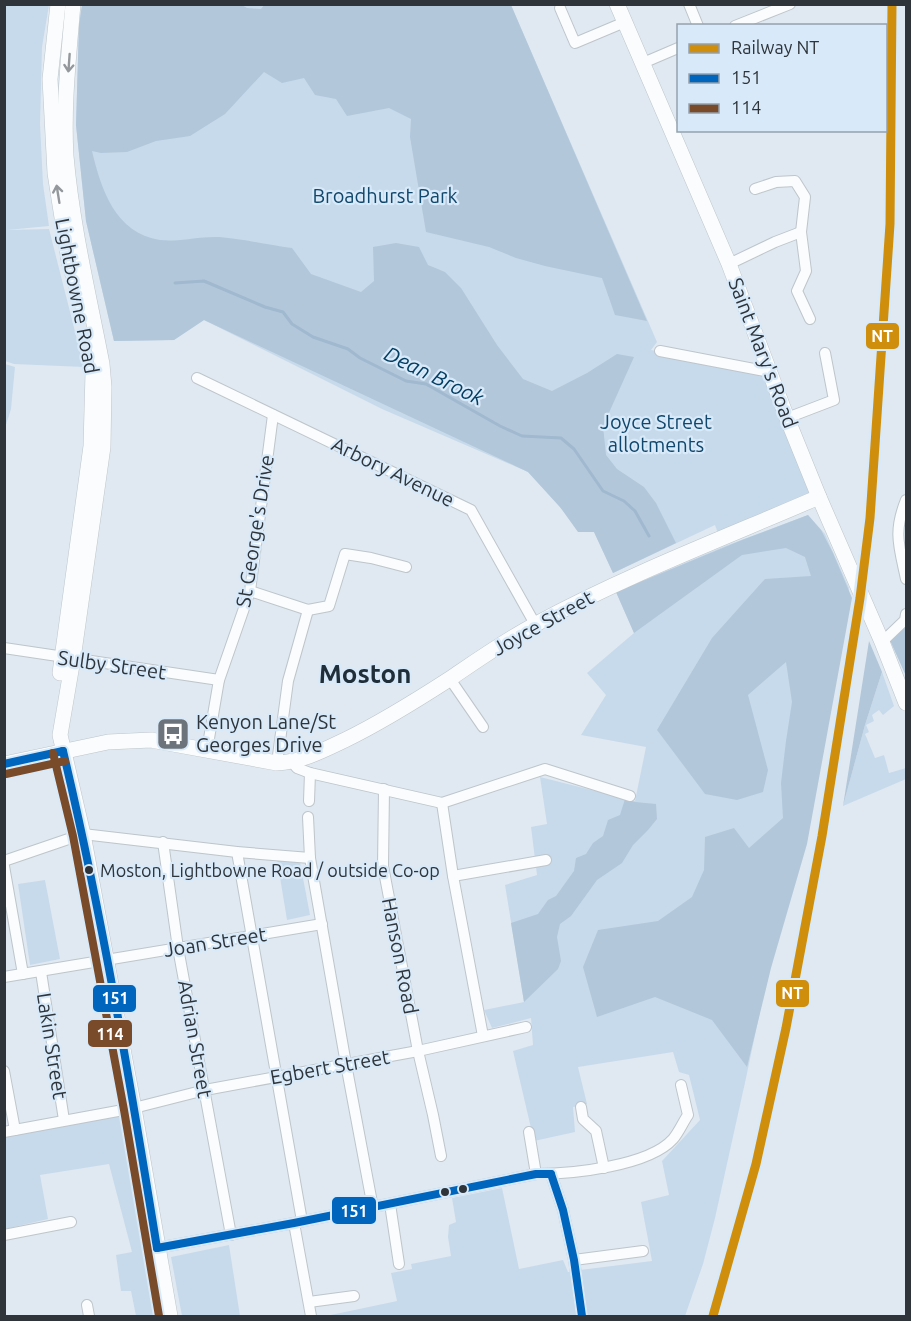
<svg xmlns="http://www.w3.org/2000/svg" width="911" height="1321" font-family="Ubuntu,sans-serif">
<rect width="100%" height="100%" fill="#e0e9f1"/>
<g fill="#c7daeb">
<polygon points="5,4 49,5 42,47 40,124 43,184 49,226 7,230 49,229 84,367 14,364 5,361"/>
<polygon points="82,5 511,5 657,342 651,350 770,372 819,497 720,539 715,525 613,573 594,532 578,527 528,472 382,409 204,320 174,340 114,341 86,221 76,125 79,25"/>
<polygon points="5,364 15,367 11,409 5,428"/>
<polygon points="808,515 825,534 849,588 746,1078 715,1218 703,1264 685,1316 588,1316 580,1270 652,1261 641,1202 669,1195 662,1161 700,1120 689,1075 679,1072 673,1052 578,1067 587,1104 573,1107 575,1132 534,1141 513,1051 533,1045 531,1018 492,1028 484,1010 524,1002 505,885 537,875 531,827 547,824 540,777 635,801 646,747 581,735 606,695 587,673 634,633 616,592 725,546"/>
<polygon points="882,672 894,706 883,715 879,710 872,715 874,721 866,725 869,732 865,734 875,758 884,755 889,773 906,768 906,779 843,806 865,725"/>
<polygon points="277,859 300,862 310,915 287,920"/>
<polygon points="45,880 60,959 30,965 18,884"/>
<polygon points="125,1113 160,1316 136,1316 131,1291 121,1291 116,1255 132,1252 109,1164 40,1175 48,1219 5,1229 4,1225 4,1134"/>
<polygon points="502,1188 519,1269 563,1260 568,1272 572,1272 577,1316 326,1316 397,1301 391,1273 412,1269 411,1264 451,1256 448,1237 449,1225 456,1222 452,1198"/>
<polygon points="229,1245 240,1316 182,1316 171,1257"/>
</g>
<g fill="#b2c7da">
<path d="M240,4L247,8L261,9L265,4L511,5L647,321L615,315L602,278L545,266L516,258L489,247L426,232L410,137L411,119L389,108L347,116L336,99L315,95L304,78L282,83L264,72L225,114L190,136L156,141L127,152L101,153L92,151C101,189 115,233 160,240C180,242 200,236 219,237C244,239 268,245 292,248L311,274L361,292L374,281L373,247L396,243L419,247L428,265L445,272L461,288L497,345L523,379L552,391L587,373L617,354L634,357L603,426L606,455L617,469L644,487L656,503L676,543L613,573L594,532H578L560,507L528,472L204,320L174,340L114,341L86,221L76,125L79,25L82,5Z"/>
<polygon points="808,515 821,530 833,553 852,598 807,844 771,968 747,1067 712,1020 655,997 597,1017 583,967 598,930 658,921 692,897 704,870 705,837 734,828 749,848 783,818 781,783 786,741 792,702 786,662 748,695 768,770 763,792 737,800 705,794 657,730 712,638 765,579 811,576 805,557 786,548 742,555 634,633 616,592 742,540"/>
<polygon points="906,614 906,676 888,636"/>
<polygon points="869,641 882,672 865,725 843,806"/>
<polygon points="625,799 635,802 656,804 657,819 648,830 633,845 622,863 597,880 571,916 560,924 557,937 561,961 558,969 524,1002 511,923 538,914 548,900 556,896 574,871 576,858 586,854 593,843 603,836 608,820 620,815"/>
</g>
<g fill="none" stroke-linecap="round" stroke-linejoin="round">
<polyline stroke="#a0b9ce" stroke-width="3" points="175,283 204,281 265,307 283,312 292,324 313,337 348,349 360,358 406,381 426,384 500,426 522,436 561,438 574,449 603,491 624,501 635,511 649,536"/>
<defs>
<g id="street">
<polyline points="689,4 698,26"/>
<polyline points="560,8 575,43 625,22"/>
<polyline points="735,26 790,4"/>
<polyline points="643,63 678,48"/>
<polyline points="755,189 776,182 795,181 805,197 801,232 806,271 797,291 810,319"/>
<polyline points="729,264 775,242 801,232"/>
<polyline points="660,351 770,372"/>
<polyline points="197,378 471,510 535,624"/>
<polyline points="787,418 834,400 825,353"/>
<path d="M906,500C893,532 899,546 906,579"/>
<polyline points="250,591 308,610 329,606 345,554 371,558 406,567"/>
<polyline points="882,642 905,620 906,614"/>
<polyline points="4,648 219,680"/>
<polyline points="450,679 483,727"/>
<polyline points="207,750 219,680 250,591 273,415"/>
<polyline points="292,762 297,768 310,773 442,803 545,769 630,796"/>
<polyline points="277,763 288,681 308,610"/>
<polyline points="384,789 383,866 418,1051 433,1115 441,1156"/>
<polyline points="309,801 310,773"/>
<polyline points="442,803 453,876 483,1036"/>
<polyline points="308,817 310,858 346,1064 373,1208"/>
<polyline points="163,842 178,948 231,1235"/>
<polyline points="237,852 302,1221"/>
<polyline points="4,861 83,834 237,852 310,858"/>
<polyline points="4,866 23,974"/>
<polyline points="453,876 546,860"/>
<polyline points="41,972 64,1120"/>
<polyline points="4,977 322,924"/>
<polyline points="4,1071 15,1130"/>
<polyline points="581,1107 583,1119 596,1131 604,1168"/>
<polyline points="4,1132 134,1108 205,1090 418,1051 526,1027"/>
<polyline points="529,1132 536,1174"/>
<polyline points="551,1174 563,1210 574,1260 582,1316"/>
<polyline points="390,1204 399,1264"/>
<polyline points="294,1223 311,1316"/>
<polyline points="4,1235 71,1222"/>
<path d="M157,1248L294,1223L536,1174C572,1174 649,1166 673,1139C679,1132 683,1122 688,1115L681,1085"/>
<polyline points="574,1260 643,1251"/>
<polyline points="309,1302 354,1296"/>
<polyline points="87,1305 89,1316"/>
</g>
<g id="secondary">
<polyline points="58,4 50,79 55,173 69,262 83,307"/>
<path d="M73,4C69,54 63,106 66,156C72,226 89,296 102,364L104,387L103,447L73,659L60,735L83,834L134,1108L170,1316"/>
<polyline points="617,4 729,264 787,418 819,497 882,642 906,703"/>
<polyline points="60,673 91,446 93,372"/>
<path d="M4,764L108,742L151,740L277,763C301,762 324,750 345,740C382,722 417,700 451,678C479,659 506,640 536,624C627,575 724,538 819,497"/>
</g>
</defs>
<use href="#street" stroke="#bec5cb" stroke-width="12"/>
<use href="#secondary" stroke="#bec5cb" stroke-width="16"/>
<use href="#street" stroke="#fafcfd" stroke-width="10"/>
<use href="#secondary" stroke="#fafcfd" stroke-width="15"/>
<defs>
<g id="bus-1">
<path d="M63,751C102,915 130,1081 157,1248"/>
<polyline points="4,764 63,751"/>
<polyline points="551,1174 563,1210 574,1260 582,1316"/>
<polyline points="157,1248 294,1223 536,1174 551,1174"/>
</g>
<g id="bus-2">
<polyline points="53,753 73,836 124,1110 159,1316"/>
<polyline points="6,774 65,761"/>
</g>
</defs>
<use href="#bus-1" stroke="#d8eaf9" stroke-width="12"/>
<use href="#bus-2" stroke="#d8eaf9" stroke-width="12"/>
<use href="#bus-1" stroke="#0065bd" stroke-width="8"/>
<use href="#bus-2" stroke="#7a4b2a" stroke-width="8"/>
<defs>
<polyline id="rail-1" points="713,1316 756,1164 786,1028 822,836 860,598 870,518 890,224 892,4"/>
</defs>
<use href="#rail-1" stroke="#d8eaf9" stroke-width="14"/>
<use href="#rail-1" stroke="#cf8f0c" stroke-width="9"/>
</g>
<defs><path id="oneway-shaft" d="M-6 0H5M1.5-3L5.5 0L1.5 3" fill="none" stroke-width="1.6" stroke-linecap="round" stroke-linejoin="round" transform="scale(1.5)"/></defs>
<g stroke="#94989c">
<use href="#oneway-shaft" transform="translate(69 63) rotate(94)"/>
<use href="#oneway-shaft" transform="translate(58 194) rotate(-99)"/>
</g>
<defs>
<symbol id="bus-square" viewBox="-11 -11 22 22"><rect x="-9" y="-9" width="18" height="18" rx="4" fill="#6c737a" stroke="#d8eaf9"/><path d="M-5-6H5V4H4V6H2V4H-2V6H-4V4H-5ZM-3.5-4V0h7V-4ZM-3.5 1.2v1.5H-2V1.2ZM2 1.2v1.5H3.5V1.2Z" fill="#fff"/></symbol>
</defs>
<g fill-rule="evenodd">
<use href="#bus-square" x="154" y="715" width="38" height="38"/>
</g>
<g fill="#2e343a" stroke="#d8eaf9" stroke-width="2">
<circle cx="89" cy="870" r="5"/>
<circle cx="463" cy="1189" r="5"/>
<circle cx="445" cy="1192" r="5"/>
</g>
<g text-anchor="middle" stroke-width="4.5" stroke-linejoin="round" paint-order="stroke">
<g font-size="18" fill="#2e343a" stroke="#d8eaf9" text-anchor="start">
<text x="100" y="877">Moston, Lightbowne Road / outside Co-op</text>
</g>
<g font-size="20" fill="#11476c" stroke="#d8eaf9">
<text x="385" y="203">Broadhurst Park</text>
<text x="656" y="429">Joyce Street<tspan x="656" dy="23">allotments</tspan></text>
</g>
<g font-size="20" fill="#2e343a" stroke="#d8eaf9">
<text transform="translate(77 296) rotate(79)" y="7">Lightbowne Road</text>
<text transform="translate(763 353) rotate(69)" y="7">Saint Mary's Road</text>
<text transform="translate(393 472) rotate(26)" y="7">Arbory Avenue</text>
<text transform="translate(255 531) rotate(-81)" y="7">St George's Drive</text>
<text transform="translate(543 623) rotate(-29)" y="7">Joyce Street</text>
<text transform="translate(112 665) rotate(8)" y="7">Sulby Street</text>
<text transform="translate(215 942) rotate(-9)" y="7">Joan Street</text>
<text transform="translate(400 956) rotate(79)" y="7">Hanson Road</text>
<text transform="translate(195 1039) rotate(80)" y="7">Adrian Street</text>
<text transform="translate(52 1046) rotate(81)" y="7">Lakin Street</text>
<text transform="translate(330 1067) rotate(-10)" y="7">Egbert Street</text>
</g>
<g font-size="20" fill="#2e343a" stroke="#d8eaf9" text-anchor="start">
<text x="196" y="729">Kenyon Lane/St<tspan x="196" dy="23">Georges Drive</tspan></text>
</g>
<g font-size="21" font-style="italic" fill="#043d62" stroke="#d8eaf9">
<text transform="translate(434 376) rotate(26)" y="7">Dean Brook</text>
</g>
<g font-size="26" font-weight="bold" fill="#202e39" stroke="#d8eaf9">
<text x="365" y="683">Moston</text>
</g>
</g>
<g stroke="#d8eaf9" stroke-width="2">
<rect x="865" y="322" width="35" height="28" rx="6" fill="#cf8f0c"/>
<rect x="775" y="979" width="35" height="29" rx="6" fill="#cf8f0c"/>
<rect x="92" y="984" width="45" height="29" rx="6" fill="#0065bd"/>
<rect x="87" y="1019" width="46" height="29" rx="6" fill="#7a4b2a"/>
<rect x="331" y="1196" width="46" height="29" rx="6" fill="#0065bd"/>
</g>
<g font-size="16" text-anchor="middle" font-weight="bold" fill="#fff">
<text x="882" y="342">NT</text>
<text x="792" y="999">NT</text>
<text x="115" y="1004">151</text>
<text x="110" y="1040">114</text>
<text x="354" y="1217">151</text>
</g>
<rect width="911" height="1321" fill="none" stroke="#2e343a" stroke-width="12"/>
<rect x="677" y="24" width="210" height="108" fill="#d8eaf9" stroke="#94a1ad" stroke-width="1.5"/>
<rect x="689" y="44" width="30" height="9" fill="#cf8f0c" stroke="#94a1ad" stroke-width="1.5"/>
<text x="731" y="54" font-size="18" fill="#2e343a">Railway NT</text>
<rect x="689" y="74" width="30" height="9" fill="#0065bd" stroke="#94a1ad" stroke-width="1.5"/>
<text x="731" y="84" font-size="18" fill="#2e343a">151</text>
<rect x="689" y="104" width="30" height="9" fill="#7a4b2a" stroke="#94a1ad" stroke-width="1.5"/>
<text x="731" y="114" font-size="18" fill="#2e343a">114</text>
</svg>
